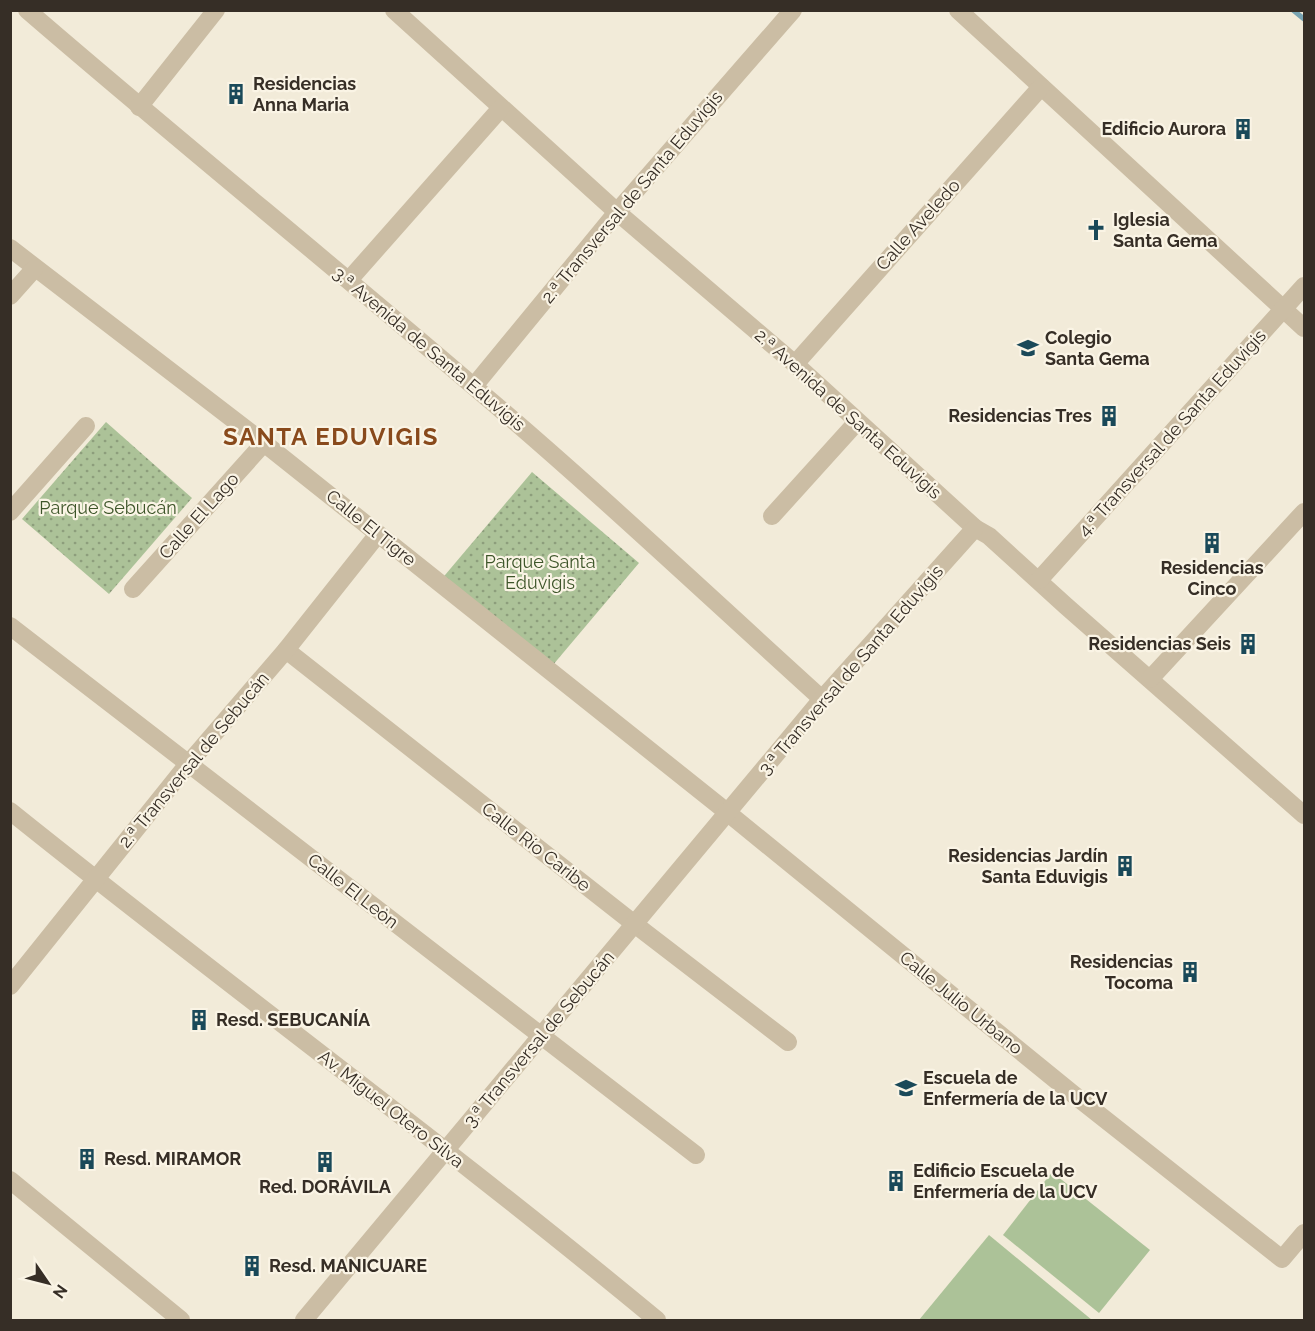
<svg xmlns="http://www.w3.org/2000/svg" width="1315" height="1331" font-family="Raleway,sans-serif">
<defs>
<pattern id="park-dots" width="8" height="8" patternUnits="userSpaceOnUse" patternTransform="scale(1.5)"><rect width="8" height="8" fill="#acc298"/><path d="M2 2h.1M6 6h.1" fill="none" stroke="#8d9e7c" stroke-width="1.8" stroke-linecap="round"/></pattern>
</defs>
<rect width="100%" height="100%" fill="#f2ebd9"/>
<g fill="url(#park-dots)">
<polygon points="106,422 192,498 109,594 22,519"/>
<polygon points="532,472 639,563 547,672 440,581"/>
</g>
<g fill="#acc298">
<polygon points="1052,1172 1150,1250 1099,1313 1003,1235"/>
<polygon points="989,1235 1092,1320 919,1320"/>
</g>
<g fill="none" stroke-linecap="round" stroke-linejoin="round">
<polyline stroke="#77a3b1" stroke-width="5" points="1293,10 1304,19"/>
<g stroke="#cbbda4" stroke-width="18">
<path d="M27,10C174,137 325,259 472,385C592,486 706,594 822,699"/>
<polyline points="394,10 617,212 795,364 975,528 989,536 1066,606 1304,815"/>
<polyline points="958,10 1304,328"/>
<polyline points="139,107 216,10"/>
<polyline points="10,248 264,443 717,804 1073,1094 1282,1259 1304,1233"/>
<polyline points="349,280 501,108"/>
<polyline points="10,296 35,268"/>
<polyline points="795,364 1041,87"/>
<polyline points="474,386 617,212 793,10"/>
<polyline points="10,512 86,426"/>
<polyline points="772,516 857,422"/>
<polyline points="1039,580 1304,286"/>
<polyline points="133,589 264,443"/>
<polyline points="10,626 696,1155"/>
<polyline points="286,650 646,933 788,1042"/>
<polyline points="1150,679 1304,512"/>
<path d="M10,811C224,983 446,1145 657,1320"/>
<polyline points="10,986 188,764 286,650 378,534"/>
<polyline points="10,1180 181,1320"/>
<polyline points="304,1320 822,699 975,528"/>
</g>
</g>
<defs>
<symbol id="building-bare" viewBox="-9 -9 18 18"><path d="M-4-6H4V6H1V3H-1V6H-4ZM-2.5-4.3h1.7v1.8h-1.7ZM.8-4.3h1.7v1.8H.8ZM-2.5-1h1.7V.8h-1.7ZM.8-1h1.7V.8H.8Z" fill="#1a4959" stroke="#faf4e5" stroke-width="2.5" paint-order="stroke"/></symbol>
<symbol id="church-bare" viewBox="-9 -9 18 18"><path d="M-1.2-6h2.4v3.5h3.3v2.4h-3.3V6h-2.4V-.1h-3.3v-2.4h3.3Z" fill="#1a4959" stroke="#faf4e5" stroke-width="2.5" paint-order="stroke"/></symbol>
<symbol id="school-bare" viewBox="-9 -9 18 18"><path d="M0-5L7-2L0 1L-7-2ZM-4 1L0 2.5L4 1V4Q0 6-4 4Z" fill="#1a4959" stroke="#faf4e5" stroke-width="2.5" paint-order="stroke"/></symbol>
<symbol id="university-bare" viewBox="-9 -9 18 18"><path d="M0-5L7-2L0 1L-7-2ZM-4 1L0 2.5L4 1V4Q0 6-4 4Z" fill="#1a4959" stroke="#faf4e5" stroke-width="2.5" paint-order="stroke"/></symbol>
</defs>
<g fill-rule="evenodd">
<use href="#building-bare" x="221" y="79" width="30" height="30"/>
<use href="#building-bare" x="1228" y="114" width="30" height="30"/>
<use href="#church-bare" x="1081" y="215" width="30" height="30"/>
<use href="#school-bare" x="1013" y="333" width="30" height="30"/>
<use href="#building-bare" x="1094" y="401" width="30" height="30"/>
<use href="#building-bare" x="1197" y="528" width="30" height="30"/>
<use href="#building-bare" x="1233" y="629" width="30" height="30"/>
<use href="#building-bare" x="1110" y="851" width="30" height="30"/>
<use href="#building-bare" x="1175" y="957" width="30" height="30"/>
<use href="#building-bare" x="184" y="1005" width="30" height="30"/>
<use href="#university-bare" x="891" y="1073" width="30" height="30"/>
<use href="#building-bare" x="72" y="1144" width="30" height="30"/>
<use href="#building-bare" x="310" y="1147" width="30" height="30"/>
<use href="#building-bare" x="881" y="1166" width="30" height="30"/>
<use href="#building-bare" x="237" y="1251" width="30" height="30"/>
</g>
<g text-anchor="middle" stroke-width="4.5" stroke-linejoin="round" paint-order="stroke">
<g font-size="18" font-weight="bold" fill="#362e26" stroke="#faf4e5" text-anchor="start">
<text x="253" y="90">Residencias<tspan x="253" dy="21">Anna Maria</tspan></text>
<text x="1226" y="135" text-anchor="end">Edificio Aurora</text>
<text x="1113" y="226">Iglesia<tspan x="1113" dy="21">Santa Gema</tspan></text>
<text x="1045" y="344">Colegio<tspan x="1045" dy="21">Santa Gema</tspan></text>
<text x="1092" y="422" text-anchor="end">Residencias Tres</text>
<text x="1212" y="574" text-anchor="middle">Residencias<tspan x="1212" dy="21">Cinco</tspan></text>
<text x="1231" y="650" text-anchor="end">Residencias Seis</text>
<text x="1108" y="862" text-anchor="end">Residencias Jardín<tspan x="1108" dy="21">Santa Eduvigis</tspan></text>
<text x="1173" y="968" text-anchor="end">Residencias<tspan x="1173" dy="21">Tocoma</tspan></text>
<text x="216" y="1026">Resd. SEBUCANÍA</text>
<text x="923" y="1084">Escuela de<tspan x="923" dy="21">Enfermería de la UCV</tspan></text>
<text x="104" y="1165">Resd. MIRAMOR</text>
<text x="913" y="1177">Edificio Escuela de<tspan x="913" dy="21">Enfermería de la UCV</tspan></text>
<text x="325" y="1193" text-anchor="middle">Red. DORÁVILA</text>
<text x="269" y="1272">Resd. MANICUARE</text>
</g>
<g font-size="18" fill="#362e26" stroke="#faf4e5">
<text transform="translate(632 197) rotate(-50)" y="6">2.ª Transversal de Santa Eduvigis</text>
<text transform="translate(918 225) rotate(-48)" y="6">Calle Aveledo</text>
<text transform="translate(429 349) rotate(40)" y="6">3.ª Avenida de Santa Eduvigis</text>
<text transform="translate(848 414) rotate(42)" y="6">2.ª Avenida de Santa Eduvigis</text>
<text transform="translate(1172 433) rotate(-48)" y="6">4.ª Transversal de Santa Eduvigis</text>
<text transform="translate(199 516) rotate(-48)" y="6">Calle El Lago</text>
<text transform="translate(371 528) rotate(39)" y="6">Calle El Tigre</text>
<text transform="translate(851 670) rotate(-49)" y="6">3.ª Transversal de Santa Eduvigis</text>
<text transform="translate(194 760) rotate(-50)" y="6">2.ª Transversal de Sebucán</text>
<text transform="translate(536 847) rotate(38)" y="6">Calle Río Caribe</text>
<text transform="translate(353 891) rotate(38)" y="6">Calle El Leòn</text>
<text transform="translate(961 1003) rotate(39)" y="6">Calle Julio Urbano</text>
<text transform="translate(539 1039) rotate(-50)" y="6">3.ª Transversal de Sebucán</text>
<text transform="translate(391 1109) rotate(38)" y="6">Av. Miguel Otero Silva</text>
</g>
<g font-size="18" fill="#3d5529" stroke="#faf4e5">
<text x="108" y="514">Parque Sebucán</text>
<text x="540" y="568">Parque Santa<tspan x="540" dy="21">Eduvigis</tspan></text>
</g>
<g font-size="24" font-weight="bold" letter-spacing="1.5" fill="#894a1c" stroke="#faf4e5">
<text x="331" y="445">SANTA EDUVIGIS</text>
</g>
</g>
<rect width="1315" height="1331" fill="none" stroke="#362e26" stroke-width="24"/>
<g transform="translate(48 1283) rotate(125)" stroke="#faf4e5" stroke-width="4.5" paint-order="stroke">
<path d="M0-4.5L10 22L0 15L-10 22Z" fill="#362e26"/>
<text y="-9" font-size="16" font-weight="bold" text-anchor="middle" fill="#362e26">N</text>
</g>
</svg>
